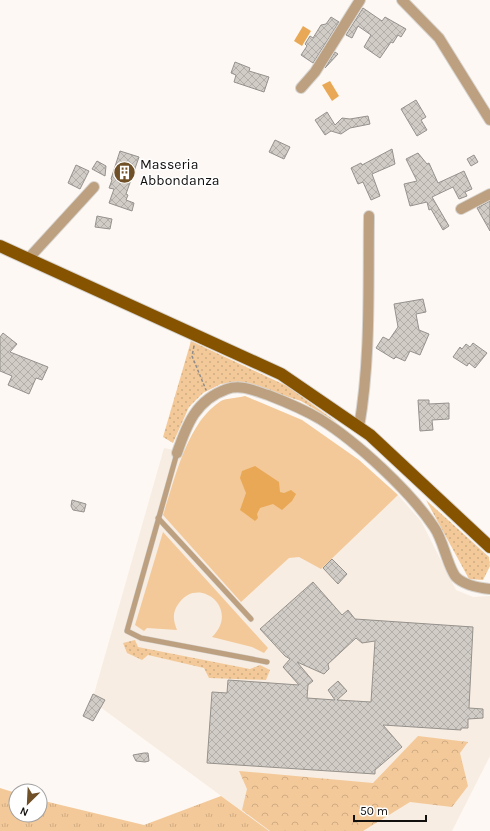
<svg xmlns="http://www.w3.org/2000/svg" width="490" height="831" font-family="Karla,sans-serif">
<defs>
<pattern id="grass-tufts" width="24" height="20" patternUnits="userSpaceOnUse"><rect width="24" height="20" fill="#f3c999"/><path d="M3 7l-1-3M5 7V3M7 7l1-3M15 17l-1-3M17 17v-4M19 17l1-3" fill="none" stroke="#cfac83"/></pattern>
<pattern id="forest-crowns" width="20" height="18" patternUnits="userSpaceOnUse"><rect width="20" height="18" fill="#f3c999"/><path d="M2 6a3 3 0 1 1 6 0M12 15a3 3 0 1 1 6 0" fill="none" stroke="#cfac83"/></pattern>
<pattern id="park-dots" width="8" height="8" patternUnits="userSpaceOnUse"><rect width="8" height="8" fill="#f3c999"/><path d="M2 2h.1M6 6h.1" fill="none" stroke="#cfac83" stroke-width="1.8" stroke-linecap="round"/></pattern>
<pattern id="building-cross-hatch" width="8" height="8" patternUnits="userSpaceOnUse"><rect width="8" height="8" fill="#d1ccc6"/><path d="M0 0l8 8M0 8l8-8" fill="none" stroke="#b2aea9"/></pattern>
</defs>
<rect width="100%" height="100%" fill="#fdf8f3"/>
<polygon fill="#f8ede2" points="245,396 302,420 359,460 398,495 421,521 456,590 473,597 490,596 490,756 452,831 269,831 92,701 164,448 185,452 200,420 221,401"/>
<polygon fill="url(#grass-tufts)" points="0,788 16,793 16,815 40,815 40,800 144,825 221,796 269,831 0,831"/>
<polygon fill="url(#forest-crowns)" points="418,736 468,742 460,753 468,786 452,807 410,802 363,831 270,831 242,810 247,789 239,771 373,783"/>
<g fill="url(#park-dots)">
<polygon points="191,341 287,386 338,423 301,401 241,382 221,384 203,393 189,407 173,443 163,437"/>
<polygon points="426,500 489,557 490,566 483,580 469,579"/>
<polygon points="135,640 138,647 250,669 260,665 270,670 266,680 209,678 204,668 148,655 142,660 127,653 123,643"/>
</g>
<g fill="#f3c999">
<path d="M245,396L302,420L359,460L398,495L321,569L299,557L289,558L241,602L163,515C175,479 187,422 221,401C226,398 238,398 245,396Z"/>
<path d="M163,532L268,648L264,653L252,647L212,637C241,609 199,575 179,603C172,612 173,620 177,630L147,628L144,631L135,625Z"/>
</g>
<g fill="#e9a855">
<polygon points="303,26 311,31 302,46 294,41"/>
<polygon points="330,81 339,96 332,101 322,85"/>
<polygon points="255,466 279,482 280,492 284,493 291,490 296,494 292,501 282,510 273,504 260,508 257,514 258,518 255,521 240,510 246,493 240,478 242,471"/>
</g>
<g fill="url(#building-cross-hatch)" stroke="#95918c" fill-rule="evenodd">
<polygon points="363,8 382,21 385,17 406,29 401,37 398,35 393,43 391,42 380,58 364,47 371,35 358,26 352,38 346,35"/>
<polygon points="331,17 339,22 313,63 301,55 307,46 305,44 310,36 313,38 321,25 326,24"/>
<polygon points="335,52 338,54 325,68"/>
<polygon points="235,62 250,68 249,71 269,77 264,92 234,82 236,75 231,73"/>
<polygon points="416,100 426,117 421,120 427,130 417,136 401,109"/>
<polygon points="327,112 335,125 342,118 350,119 368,116 370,124 350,128 341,134 331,131 325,135 315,120"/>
<polygon points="275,140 290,147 284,159 269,152"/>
<polygon points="392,149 395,164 372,174 380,196 371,200 363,182 358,184 351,168 361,163 362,165"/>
<polygon points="120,151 139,157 126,194 128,195 126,200 134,203 132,211 109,203 114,189 109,188 112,180 111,179"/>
<polygon points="418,153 427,164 429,163 438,183 464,171 472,189 465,192 467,196 459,199 453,187 432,197 449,226 443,230 431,209 429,210 427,202 410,206 404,184 417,181 406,159"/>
<polygon points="474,155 478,162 471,166 467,159"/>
<polygon points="97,161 106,166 105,176 92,169"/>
<polygon points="76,165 89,171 80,189 68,183"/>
<polygon points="490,201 490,231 477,208"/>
<polygon points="97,216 112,219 110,229 95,227"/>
<polygon points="423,299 426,312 416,314 419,330 429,334 420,355 410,351 405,361 396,357 394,359 376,348 383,337 389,340 398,327 394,304"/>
<polygon points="3,333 17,344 10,352 48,367 42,380 36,378 29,394 8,385 12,376 0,371 0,337"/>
<polygon points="473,343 487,353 475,368 469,363 467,366 453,357 460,347 462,349 466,344 470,347"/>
<polygon points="418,400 429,400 429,404 449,403 449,419 432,420 433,430 420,431"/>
<polygon points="72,500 86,504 84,512 73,510 71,506"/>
<polygon points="332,559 347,574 338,584 323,568"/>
<path d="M313,582L342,615L348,610L355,619L473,627L469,708L483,709V718L468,719V728H461V730L383,725L402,747L375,770V774L207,763L212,692L227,693L228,680L299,685L283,667L290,659L285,656L260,629ZM356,638L362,643L375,641L371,702L337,700L347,691L338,681L328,690L335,700L307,698L308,685L313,681L297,662L324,674L329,669L328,664Z"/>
<polygon points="93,694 105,700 93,721 83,716"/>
<polygon points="144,753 148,753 149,761 145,762 136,761 133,755"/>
</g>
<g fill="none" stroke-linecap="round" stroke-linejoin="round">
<defs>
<g id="lane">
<polyline points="177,453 127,631 141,638 267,662"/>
<polyline points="158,518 251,619"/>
</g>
<g id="street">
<polyline points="402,0 439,38 490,120"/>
<polyline points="301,88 315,72 360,0"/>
<polyline points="461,209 490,194"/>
<polyline points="28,259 94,187"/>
<path d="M359,427C371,358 368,286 369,216"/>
<path d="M177,453C187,424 196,400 227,389C241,384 255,391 268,395C286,402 303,409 320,419C357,442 410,491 434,527C443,539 448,568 456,577C464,585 480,588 490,589"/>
</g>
<polyline id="primary" points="0,246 281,374 370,435 490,547"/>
</defs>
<use href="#lane" stroke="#d7d3cf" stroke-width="6"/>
<use href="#street" stroke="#d7d3cf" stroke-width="12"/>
<use href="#primary" stroke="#d7d3cf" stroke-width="14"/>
<polyline stroke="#8f8c89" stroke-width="1.5" stroke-dasharray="3 2" stroke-linecap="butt" points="194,346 192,356 206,390"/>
<use href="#lane" stroke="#bca07f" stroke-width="5"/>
<use href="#street" stroke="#bca07f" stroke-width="10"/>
<use href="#primary" stroke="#865400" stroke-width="12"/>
</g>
<defs>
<symbol id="building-disc" viewBox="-11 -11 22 22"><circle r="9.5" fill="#705026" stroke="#fff"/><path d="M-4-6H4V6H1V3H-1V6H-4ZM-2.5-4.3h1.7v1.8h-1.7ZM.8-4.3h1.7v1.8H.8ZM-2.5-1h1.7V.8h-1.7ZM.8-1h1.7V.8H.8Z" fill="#fff"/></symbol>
</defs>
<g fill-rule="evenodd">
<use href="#building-disc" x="112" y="160" width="25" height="25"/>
</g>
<g text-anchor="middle" stroke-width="3" stroke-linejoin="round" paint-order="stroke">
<g font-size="14" fill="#12100f" stroke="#fff" text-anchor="start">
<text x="140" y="169">Masseria<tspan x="140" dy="16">Abbondanza</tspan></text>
</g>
</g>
<g transform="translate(28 803) rotate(204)"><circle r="19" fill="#ffffff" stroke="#a09f9f"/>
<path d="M0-3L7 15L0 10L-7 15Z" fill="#705026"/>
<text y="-6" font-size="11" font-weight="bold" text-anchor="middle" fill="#12100f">N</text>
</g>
<path d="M354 815v6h72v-6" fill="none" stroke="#12100f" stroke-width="2"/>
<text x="360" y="815" font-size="12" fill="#12100f" stroke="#ffffff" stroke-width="3" paint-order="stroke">50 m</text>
</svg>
